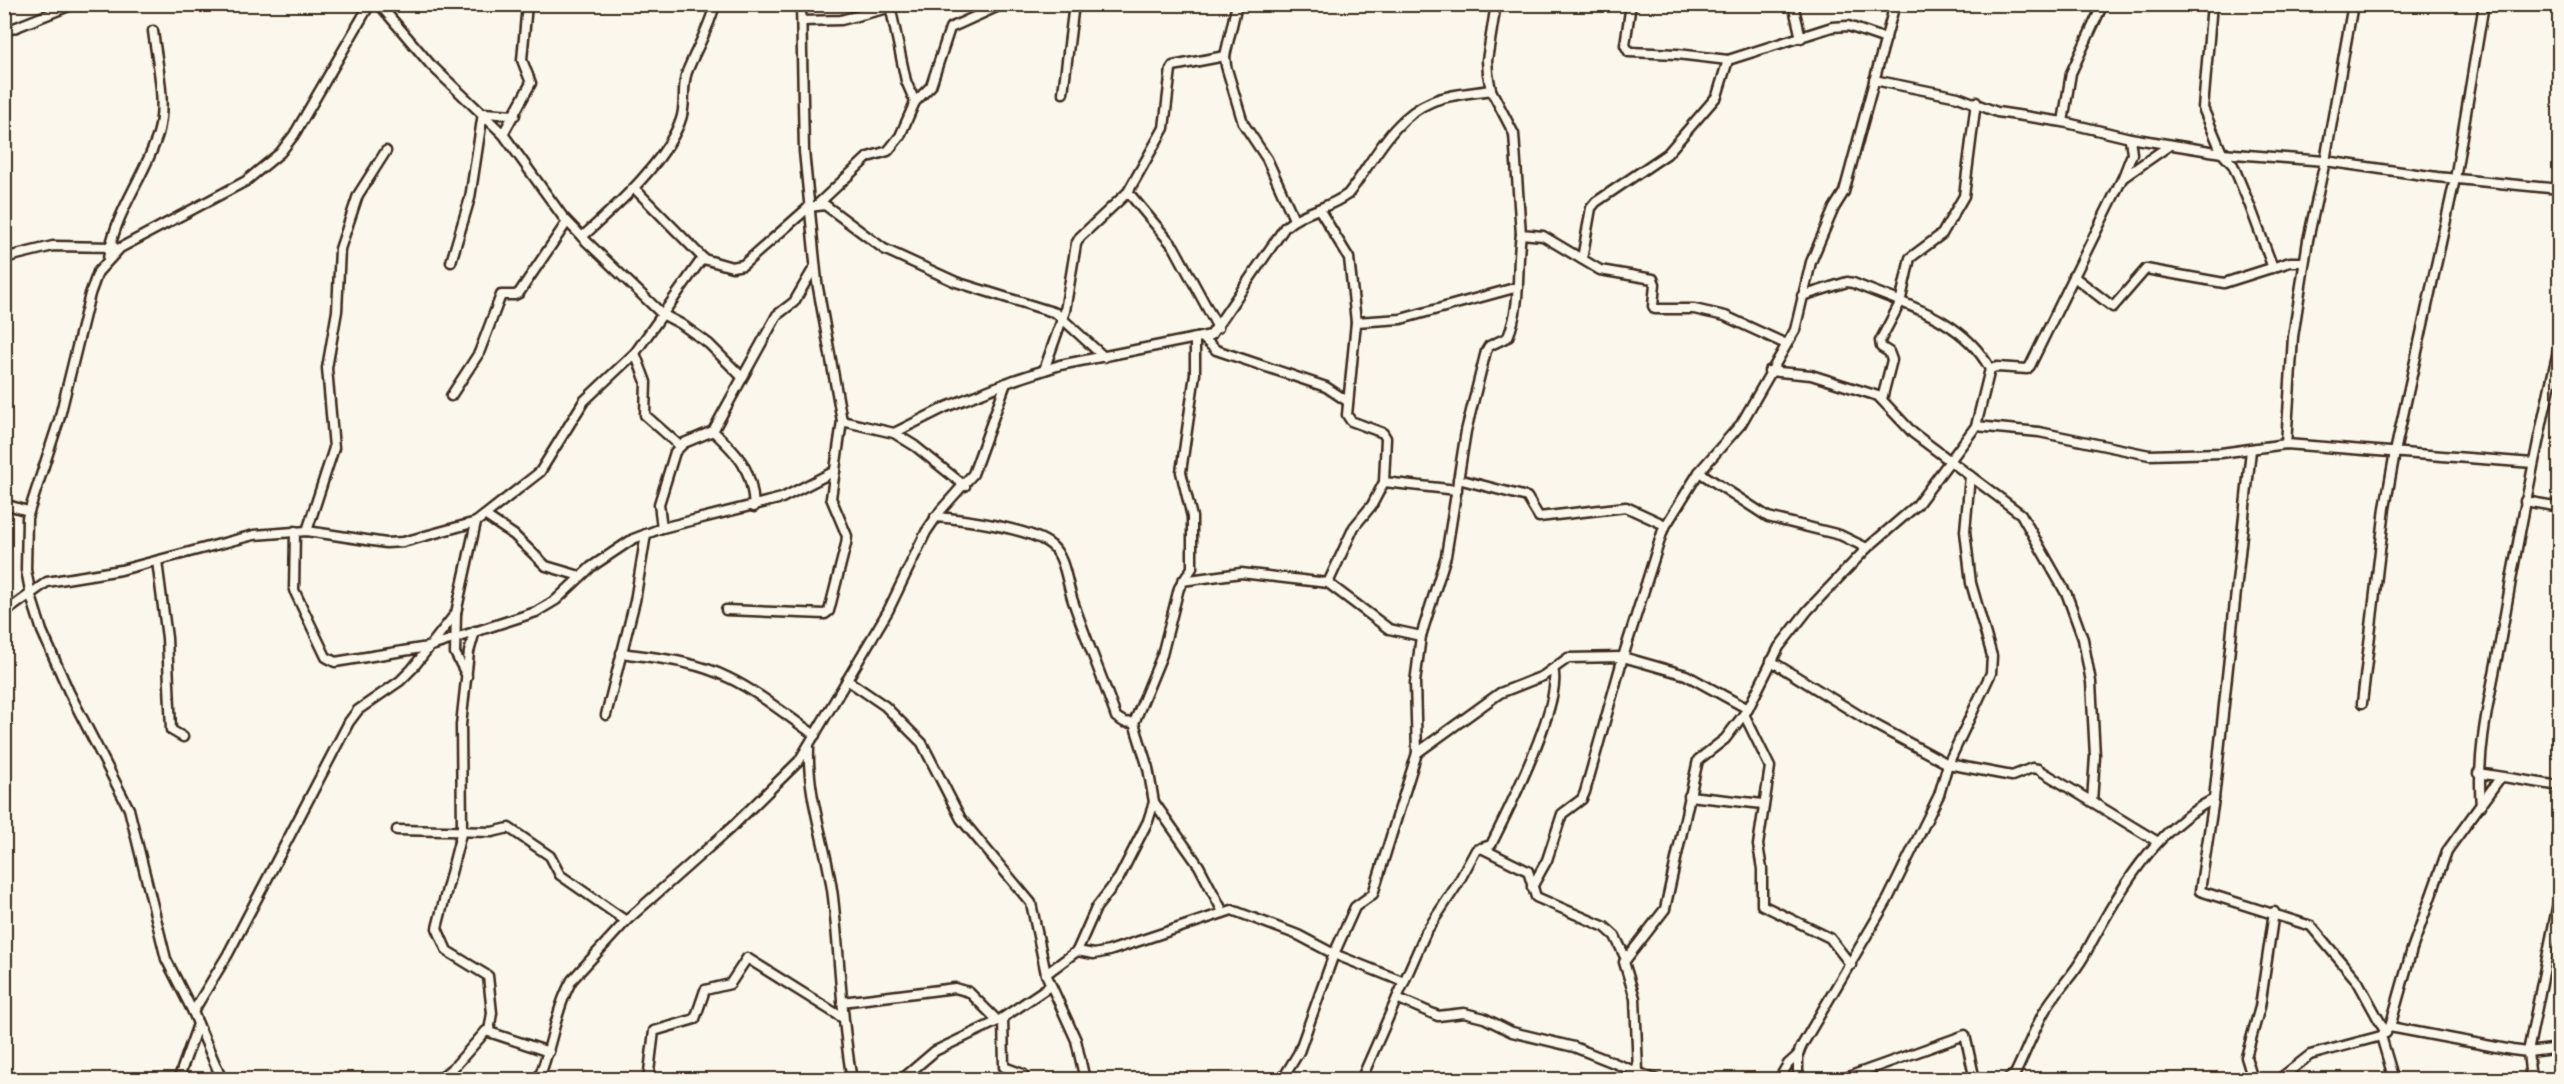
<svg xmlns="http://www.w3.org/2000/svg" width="2564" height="1084" font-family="'Architects Daughter',sans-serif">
<rect width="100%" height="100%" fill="#fbf7ec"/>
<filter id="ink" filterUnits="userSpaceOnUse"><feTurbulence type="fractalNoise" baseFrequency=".0167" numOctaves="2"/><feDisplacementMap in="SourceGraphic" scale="12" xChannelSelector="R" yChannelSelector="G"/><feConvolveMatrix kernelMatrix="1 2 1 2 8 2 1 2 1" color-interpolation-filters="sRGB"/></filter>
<g filter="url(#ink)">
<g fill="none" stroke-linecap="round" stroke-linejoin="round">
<defs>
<g id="street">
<polyline points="379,4 430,64 503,134 563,217 586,241 662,314 681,324 709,344 741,376"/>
<polyline points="1237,4 1225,56 1226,66 1243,123 1267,159 1294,219"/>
<polyline points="1496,4 1487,60 1488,74 1491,90 1514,134 1521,234 1543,236 1600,270 1653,279 1655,284 1653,306 1655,309 1694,309 1725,316 1786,344"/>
<polyline points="1631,4 1625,45 1629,52 1677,54 1728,60 1832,27 1848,26 1886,39"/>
<polyline points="1793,4 1801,38"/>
<polyline points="2212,4 2203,108 2222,153 2233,165 2250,206 2273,268"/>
<polyline points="802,21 841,20 888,8 891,10 906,81 915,102"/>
<polyline points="4,32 74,4"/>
<polyline points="1874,80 1958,97 1997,112 2063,122 2130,138 2222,153 2325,161 2353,4"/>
<polyline points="1063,93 1074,4"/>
<polyline points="2063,122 2071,73 2103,4"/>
<polyline points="503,134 531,83 522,60 527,4"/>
<polyline points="2124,177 2170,145"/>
<polyline points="635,189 704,259"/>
<polyline points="1128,192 1174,247 1218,328"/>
<polyline points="818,204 868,157 888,151 900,136 915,102 931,86 950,28 1003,4"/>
<polyline points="1319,209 1349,258 1356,322 1347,415 1351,421 1383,433 1386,438 1384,482 1372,505 1354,527 1328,583"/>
<path d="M582,237C616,206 663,165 680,122C687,106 681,88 687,72C696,49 709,29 715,4"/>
<polyline points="4,258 53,246 114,247"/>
<path d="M108,259C115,211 145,177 158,134C167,102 157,63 153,31"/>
<polyline points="1582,259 1591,208 1596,202 1667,154 1717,96 1728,60"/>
<polyline points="451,262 470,198 483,113 515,115"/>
<polyline points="2073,276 2113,307 2146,269 2224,283 2290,262 2304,262"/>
<path d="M1802,296L1847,282L1853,283C1903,304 1963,318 1990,369"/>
<polyline points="1356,322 1401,319 1518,287"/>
<polyline points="1203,338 1216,350 1326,387 1347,401"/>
<polyline points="635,353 646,382 645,415 680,446"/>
<polyline points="1044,370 1065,311 1076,244 1080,237 1128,192 1164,128 1171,69 1173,66 1225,56"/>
<polyline points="1769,371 1811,375 1878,396 1913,433 2021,514 2067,595 2083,639 2091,682 2095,756 2092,802"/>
<polyline points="451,396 479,353 501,295 515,295 519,293 567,222"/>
<polyline points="1882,399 1892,360 1889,352 1881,347 1880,341 1900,303 1910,258 1942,234 1964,196 1976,102"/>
<path d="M842,421L894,433L946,407L1014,380L1060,365L1211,335L1285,227C1303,211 1328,209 1348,194C1373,162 1392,118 1431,102C1449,94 1472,93 1491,90"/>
<polyline points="1976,426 2039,432 2149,455 2221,453 2286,444 2533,463"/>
<path d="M713,431C740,456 752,469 754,507"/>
<polyline points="894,433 915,446 965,486"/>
<polyline points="2286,444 2293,337 2308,240 2325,161 2437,177 2560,189"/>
<polyline points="2251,450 2214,799 2200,891 2311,926 2358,982 2386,1033"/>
<polyline points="1699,472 1768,517 1840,535 1867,548"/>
<polyline points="1458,479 1527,497 1539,517 1626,507 1665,525"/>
<polyline points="1384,482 1457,490"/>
<polyline points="2525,501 2560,507"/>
<polyline points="4,504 28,511"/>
<polyline points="486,516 514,535 546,566 580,576"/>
<path d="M935,517C962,519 1030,528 1051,545C1066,557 1067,587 1074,604C1087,642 1103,679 1116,717L1124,722L1134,723"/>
<polyline points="662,528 659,504 675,452 684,443 713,431 777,315 794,302 815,266"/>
<polyline points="295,531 294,590 326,657 335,662 428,647 536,612 556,600 591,567 633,539 662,528 782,498 835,471"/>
<polyline points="307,531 334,448 327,368 337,311 340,249 358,195 386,151"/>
<polyline points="157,561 167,638 171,730 183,737"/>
<polyline points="1182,581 1241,573 1328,583 1389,629 1421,636"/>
<polyline points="726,610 825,614 829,611 846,544 847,536 831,498 842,421 817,282 804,151 801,4"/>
<polyline points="4,613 47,582 121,570 254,535 307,531 386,543 403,542 476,522 540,472 584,401 635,353 699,263 704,259 732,267 743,265 809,207 825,205 884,249 956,282 1056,313 1104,357"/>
<polyline points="456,614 455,653 467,676"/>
<polyline points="475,631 469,652 461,725 462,830 437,928 447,951 488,976 492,1013 489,1031"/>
<path d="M621,653C657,658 696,661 729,678C760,693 787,716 815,735"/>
<polyline points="1771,661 1870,722 1948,764 2012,776 2032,768 2038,769 2158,842"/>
<polyline points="847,680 885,706 922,743 961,819 1031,903 1046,974 1076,1040 1085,1080"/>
<polyline points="2362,703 2385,508 2395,452 2455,179 2484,4"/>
<polyline points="1744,714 1770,767 1758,845 1762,869 1762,905 1830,938 1851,965"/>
<polyline points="606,715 635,601 646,534"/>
<path d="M809,748C807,799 827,846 833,897C840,958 841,1019 852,1080"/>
<polyline points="1417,753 1500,693 1543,676 1568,658 1623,657 1686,675 1748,709"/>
<polyline points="2478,773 2560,786"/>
<polyline points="1689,796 1763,804"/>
<polyline points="1154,802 1199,866 1223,912"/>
<path d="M2481,806C2476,751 2490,696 2500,643C2517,542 2537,442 2560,342"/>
<polyline points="397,830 492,832 509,828 550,856 560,875 626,921"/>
<polyline points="1481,848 1528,871 1536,897 1605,927 1615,936 1626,959"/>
<polyline points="1532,887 1547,860 1562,814 1582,799 1585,792 1623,657 1663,530 1699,472 1741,424 1795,330 1811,262 1834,208 1844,192 1895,4"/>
<polyline points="1077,951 1094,954 1109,951 1232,910 1298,935 1334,954 1404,982"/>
<polyline points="1046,974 1077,951 1096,908 1119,878 1148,821 1154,802 1148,768 1134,723 1162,655 1179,588 1192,568 1192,517 1181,472 1195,374 1195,340"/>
<polyline points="1397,998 1438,1016 1464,1013 1484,1018 1512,1032 1574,1047 1657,1080"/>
<polyline points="842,1002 955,988 969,992 998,1021"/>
<polyline points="193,1012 228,954 349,722 358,710 400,681 412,669 456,613 476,522"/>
<polyline points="1003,1018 1004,1067 1023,1074 1025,1080"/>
<polyline points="2390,1027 2512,1050 2528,1052 2560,1048"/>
<polyline points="1638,1071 1635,998 1624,962 1665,909 1698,760 1725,739 1748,709 1779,647 1808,610 1867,548 1917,505 1976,426 1990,369 1997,367 2027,369 2030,366 2123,177 2132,154 2130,138"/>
<polyline points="1779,1079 1788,1064 1798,1055"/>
<polyline points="178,1080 198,1024"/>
<polyline points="222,1080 193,1012 166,959 129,809 69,692 42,631 31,596 26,570 27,518 59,420 90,294 98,272 120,248 246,181 280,153 294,135 370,4"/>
<polyline points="438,1080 456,1065 486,1031 549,1052"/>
<path d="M538,1080C552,1048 555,1010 572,980L626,921L733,826L799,761L888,611L926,532L941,510L973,474L1006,383"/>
<polyline points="648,1080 654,1031 695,1019 705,990 730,984 747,958 843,1018"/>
<polyline points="901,1080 935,1051 998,1021 1050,986"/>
<path d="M1282,1080L1299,1052L1334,954L1355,907L1373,894L1417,753L1415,683L1421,636L1446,556L1466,431L1486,351L1489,346L1508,337C1522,303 1516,269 1521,234"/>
<path d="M1361,1080L1426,932L1457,885L1476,850L1491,845C1507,813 1564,700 1553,669"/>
<polyline points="1762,1080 1780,1080"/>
<polyline points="1798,1080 1798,1055 1801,1047 1888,899 1939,795 1948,764 1991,673 1992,656 1971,583 1965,531 1970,476"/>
<polyline points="1839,1080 1965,1035 1975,1080"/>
<path d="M2006,1080L2015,1074C2025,1054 2033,1032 2044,1012C2055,992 2073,976 2084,956C2117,896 2151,831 2214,799"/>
<polyline points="2253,1080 2246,1057 2260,1007 2274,912"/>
<polyline points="2278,1080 2310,1055 2381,1036"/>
<polyline points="2394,1080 2381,1036 2390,1027 2412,949 2447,851 2500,778"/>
<polyline points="2531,1080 2528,1052 2560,893"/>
</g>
</defs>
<use href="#street" stroke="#3b2a1e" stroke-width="13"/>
<use href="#street" stroke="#fbf7ec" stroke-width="8"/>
</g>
</g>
<rect width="2564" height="1084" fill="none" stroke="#fbf7ec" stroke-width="24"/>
<rect x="12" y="12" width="2540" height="1060" fill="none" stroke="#3b2a1e" stroke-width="2" filter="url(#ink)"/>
</svg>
